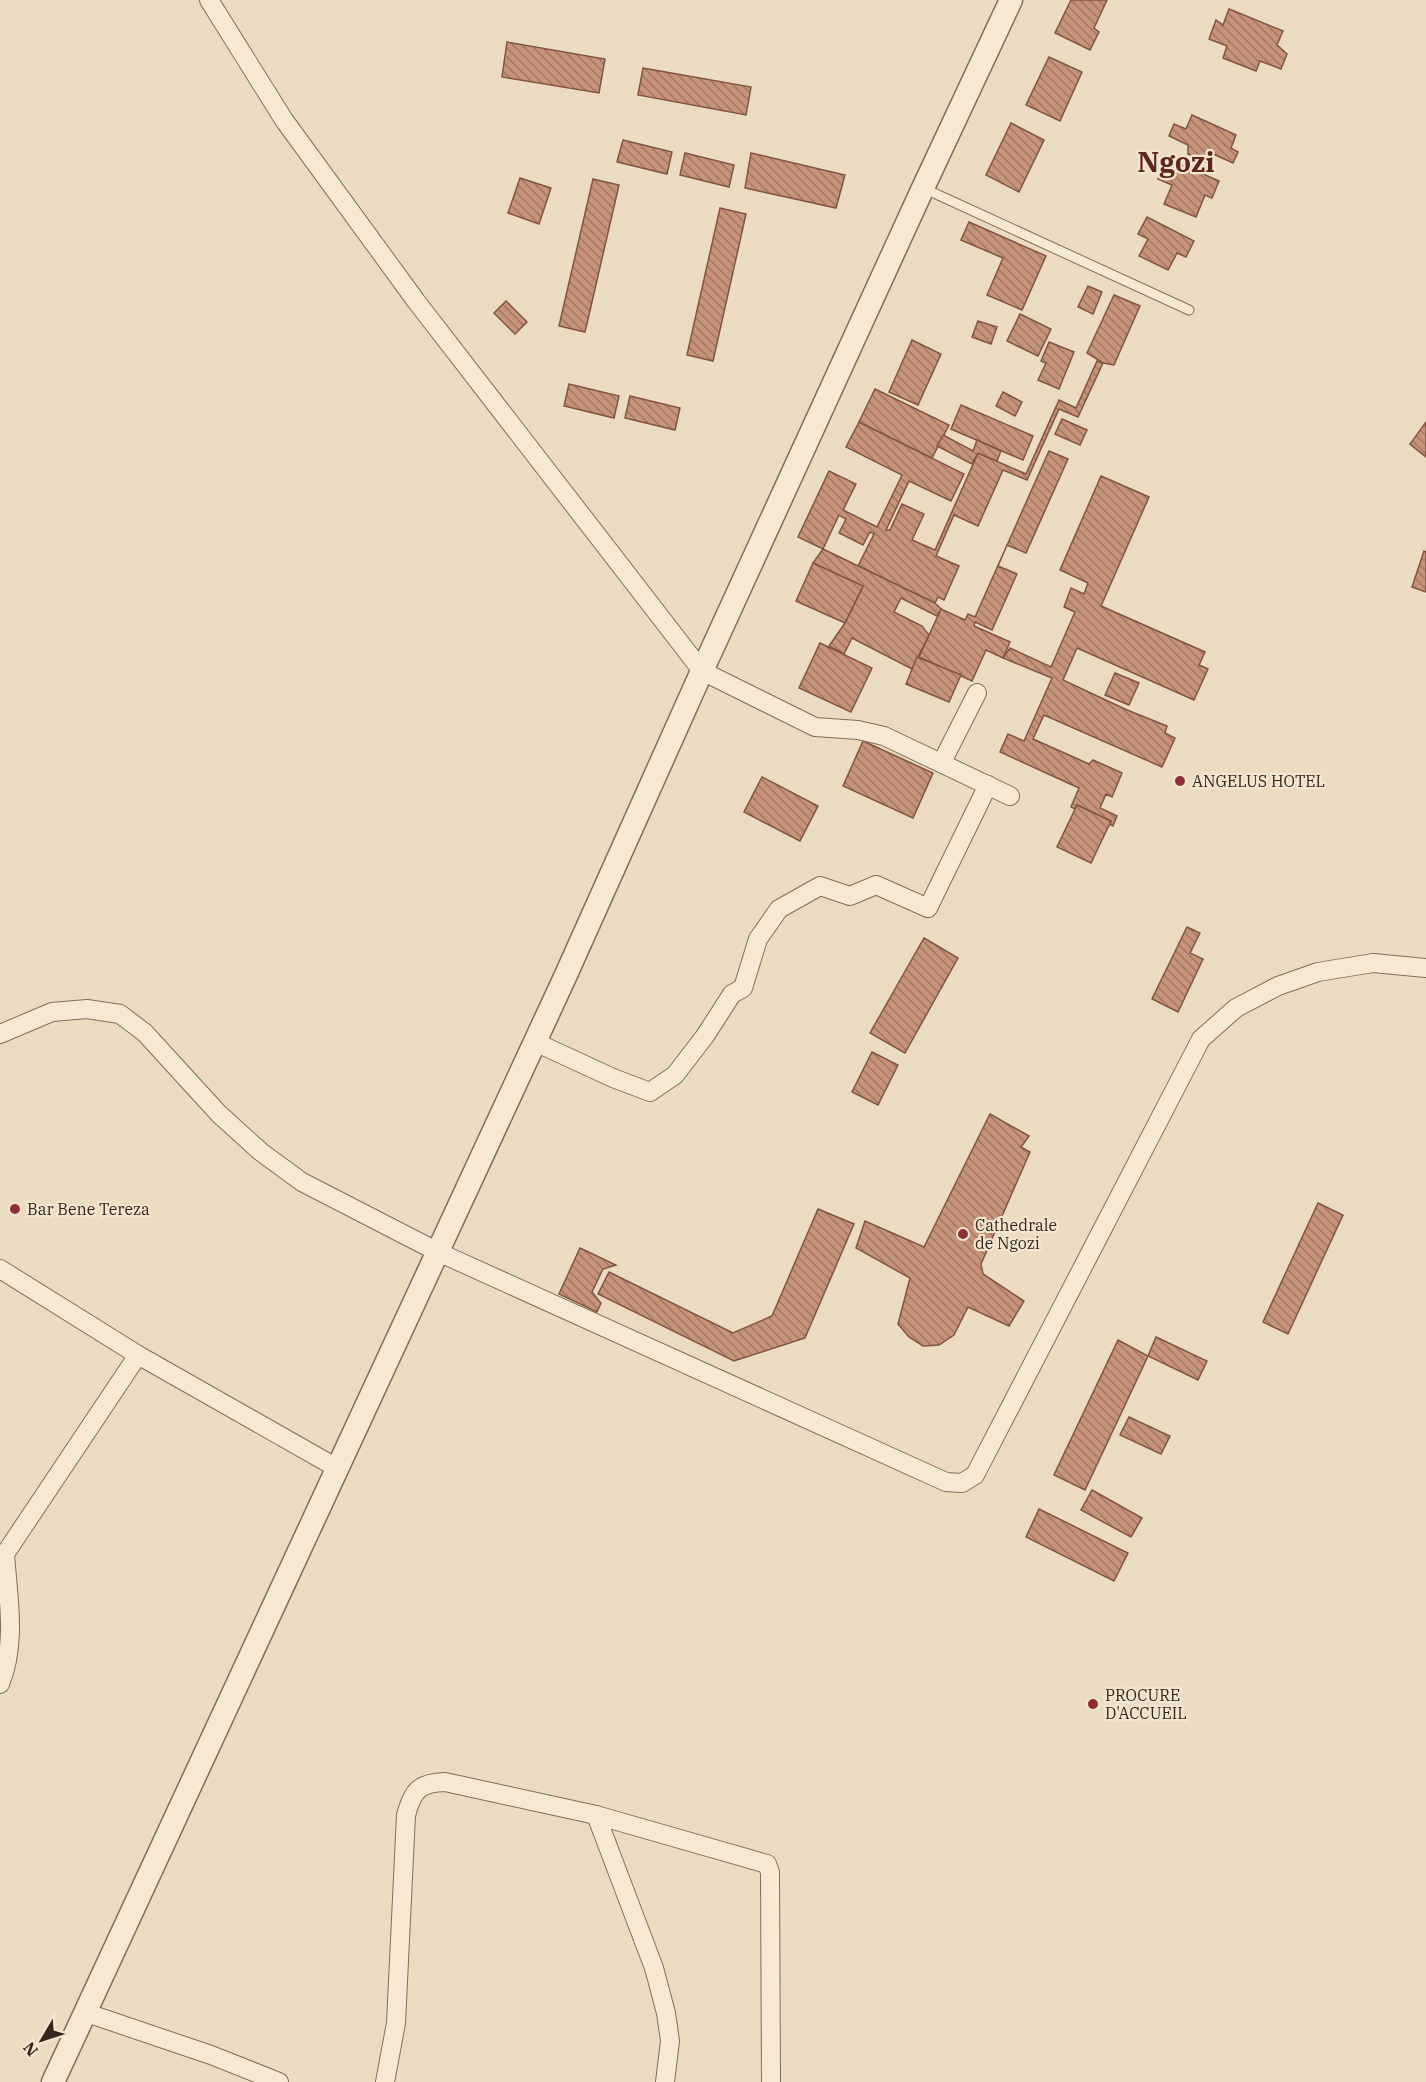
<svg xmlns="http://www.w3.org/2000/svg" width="1426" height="2082" font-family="'IBM Plex Serif',serif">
<defs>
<pattern id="building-back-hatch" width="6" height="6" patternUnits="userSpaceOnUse" patternTransform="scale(1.5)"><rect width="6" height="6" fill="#c79379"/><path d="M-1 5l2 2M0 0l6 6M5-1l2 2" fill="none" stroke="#a27863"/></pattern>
</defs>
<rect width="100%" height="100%" fill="#ebdbc1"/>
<g fill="url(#building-back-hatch)" stroke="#815541" stroke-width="1.5">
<polygon points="1071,0 1107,0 1094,28 1099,32 1090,50 1055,33"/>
<polygon points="1229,9 1283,31 1277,45 1287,54 1281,69 1260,61 1256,71 1223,58 1227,46 1209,39 1216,20 1223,25"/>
<polygon points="507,42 605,59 599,93 502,77"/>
<polygon points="1049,57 1082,72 1060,121 1026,105"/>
<polygon points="643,68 751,87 746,115 638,95"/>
<polygon points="1192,115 1236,135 1231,148 1238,152 1233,163 1211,153 1206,162 1188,154 1188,145 1169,136 1174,124 1186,129"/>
<polygon points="1011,123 1044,140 1019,192 986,175"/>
<polygon points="623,140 672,152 667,174 617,162"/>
<polygon points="685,153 734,165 729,187 680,175"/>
<polygon points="751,153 845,175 836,208 745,188"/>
<polygon points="1166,158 1219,181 1212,198 1205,195 1196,217 1164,204 1172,185 1158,179"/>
<polygon points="520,178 551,188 539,224 508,213"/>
<polygon points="593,179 619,185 585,332 559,326"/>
<polygon points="720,208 746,214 713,361 687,355"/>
<polygon points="1147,217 1194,241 1186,257 1177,253 1168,270 1139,256 1148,239 1138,234"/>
<polygon points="969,222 1046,256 1022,310 987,295 1003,258 961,240"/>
<polygon points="1088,286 1102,292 1093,314 1078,307"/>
<polygon points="1114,295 1140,306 1114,365 1103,363 1087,353"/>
<polygon points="506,301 527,322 515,334 494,313"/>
<polygon points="1020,314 1051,329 1038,356 1007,341"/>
<polygon points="978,321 997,327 991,344 972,337"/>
<polygon points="912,340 941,354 918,405 889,392"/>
<polygon points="1049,342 1074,352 1059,389 1038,380 1046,363 1041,361"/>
<polygon points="1097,361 1103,363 1078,417 1059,409 1027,480 1003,470 978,526 954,515 936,556 959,566 944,600 938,597 935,603 858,566 874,534 870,532 863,545 839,533 846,519 839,515 823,549 798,537 829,471 856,484 843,510 877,527 902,475 846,447 859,422 964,474 951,501 909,481 886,530 890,530 902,504 924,514 912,540 935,550 978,453 1026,474 1059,400 1076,408"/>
<polygon points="569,384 619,396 614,418 564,406"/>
<polygon points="875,389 949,425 932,458 859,422"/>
<polygon points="1003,392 1022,402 1015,416 996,406"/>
<polygon points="630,396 680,408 675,430 625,418"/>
<polygon points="961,405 1033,436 1023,460 951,429"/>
<polygon points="1062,419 1087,430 1080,445 1055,434"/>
<polygon points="1426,422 1426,457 1410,444"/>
<polygon points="943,435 973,451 977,440 1001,451 997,461 978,453 972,464 937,446"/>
<polygon points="1049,451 1068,459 1026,553 1007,545 998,566 1017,574 992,630 975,622 974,626 1010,642 1003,658 986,650 972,681 919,657 941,609 965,620 968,614 975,617"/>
<polygon points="1101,476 1149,497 1101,606 1205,652 1199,665 1208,669 1194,700 1077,648 1063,680 1127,710 1167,726 1165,733 1175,738 1162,767 1044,715 1033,739 1089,764 1093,760 1122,773 1112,797 1106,794 1100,808 1117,816 1113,826 1109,824 1111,821 1077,805 1075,809 1071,807 1079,788 1000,752 1008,734 1024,741 1052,678 1003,658 1010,648 1051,667 1075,612 1064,607 1071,588 1084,594 1088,583 1060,570"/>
<polygon points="823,549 935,603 941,609 937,616 901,598 894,612 922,626 929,635 912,669 852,638 844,654 829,646 845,623 863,586 813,563"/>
<polygon points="1424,551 1426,552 1426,592 1412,587"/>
<polygon points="813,563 863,586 845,623 796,601"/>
<polygon points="820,643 872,668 851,712 799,688"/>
<polygon points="917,657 961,675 949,702 906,684"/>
<polygon points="1115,673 1139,683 1129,705 1105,695"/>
<polygon points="863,741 933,773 913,818 843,786"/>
<polygon points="762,777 818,806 800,841 744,812"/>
<polygon points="1077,805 1111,821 1091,863 1057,847"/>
<polygon points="1187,927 1200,933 1190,953 1203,959 1178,1012 1152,999"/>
<polygon points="924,938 958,958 905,1053 870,1033"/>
<polygon points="872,1052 898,1065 878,1105 852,1092"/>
<polygon points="990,1114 1029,1136 1021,1147 1030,1152 981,1264 983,1274 1024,1301 1009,1326 968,1307 954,1335 939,1345 923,1346 909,1337 898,1324 910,1278 856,1248 865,1221 924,1247"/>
<polygon points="1318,1203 1343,1215 1288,1334 1263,1322"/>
<polygon points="818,1209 854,1224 805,1338 734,1361 598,1294 609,1272 733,1333 772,1316"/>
<polygon points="580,1248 616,1265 603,1269 592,1292 601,1303 597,1312 559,1294"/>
<polygon points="1156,1337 1207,1361 1198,1380 1148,1356"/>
<polygon points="1118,1340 1148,1356 1085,1490 1054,1475"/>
<polygon points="1129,1417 1170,1436 1161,1454 1120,1435"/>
<polygon points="1092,1490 1142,1518 1131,1537 1081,1510"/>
<polygon points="1039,1509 1128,1553 1114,1581 1026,1537"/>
</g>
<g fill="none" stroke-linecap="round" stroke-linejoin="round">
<defs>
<polyline id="service" points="923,188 1189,310"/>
<g id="minor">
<polyline points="209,0 284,120 416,301 702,671 815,727 858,730 884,736 1010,796"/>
<polyline points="942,762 977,693"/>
<polyline points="0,1034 52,1012 87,1009 120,1014 145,1033 219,1114 261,1152 302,1182 438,1252 946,1482 962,1483 975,1475 1201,1039 1236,1008 1278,986 1318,972 1373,963 1426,968"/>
<polyline points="535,1042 613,1078 650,1092 675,1075 705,1036 732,994 743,988 758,939 779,909 820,886 850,896 876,885 928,908 988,785"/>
<polyline points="0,1269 138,1355 337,1468"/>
<polyline points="0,1556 5,1554 138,1355"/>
<path d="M0,1684C17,1643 8,1597 5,1554"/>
<polyline points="596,1815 654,1968 666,2013 670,2041 665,2082"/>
<polyline points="84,2012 211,2055 279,2082"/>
<path d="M385,2082L396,2023L406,1815C413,1790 419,1783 445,1782L596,1815L767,1864L770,1872L771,2082"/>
</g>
<polyline id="tertiary" points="53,2082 565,977 702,671 923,188 1011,0"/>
</defs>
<use href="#service" stroke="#836c5a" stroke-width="11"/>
<use href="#minor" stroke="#836c5a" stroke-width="20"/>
<use href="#tertiary" stroke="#836c5a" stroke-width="25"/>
<use href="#service" stroke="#f6e9d4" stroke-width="9"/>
<use href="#minor" stroke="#f6e9d4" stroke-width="18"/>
<use href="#tertiary" stroke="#f6e9d4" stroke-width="22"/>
</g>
<g fill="#8e2e37" stroke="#f3e6d0" stroke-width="2">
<circle cx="1180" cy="781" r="6"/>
<circle cx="15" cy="1209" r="6"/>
<circle cx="963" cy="1234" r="6"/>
<circle cx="1093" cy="1704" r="6"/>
</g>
<g text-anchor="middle" stroke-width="4.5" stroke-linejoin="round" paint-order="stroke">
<g font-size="16" fill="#34261d" stroke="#f3e6d0" text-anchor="start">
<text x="1192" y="787">ANGELUS HOTEL</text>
<text x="27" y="1215">Bar Bene Tereza</text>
<text x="975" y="1231">Cathedrale<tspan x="975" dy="18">de Ngozi</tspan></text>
<text x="1105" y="1701">PROCURE<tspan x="1105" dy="18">D'ACCUEIL</tspan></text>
</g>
<g font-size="28" font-weight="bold" fill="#5d271f" stroke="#f3e6d0">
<text x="1176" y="172">Ngozi</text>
</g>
</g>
<g transform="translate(42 2040) rotate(231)" stroke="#f3e6d0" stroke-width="4.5" paint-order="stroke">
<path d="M0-4.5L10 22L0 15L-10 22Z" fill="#34261d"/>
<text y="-9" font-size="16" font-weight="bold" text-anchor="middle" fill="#34261d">N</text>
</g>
</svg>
